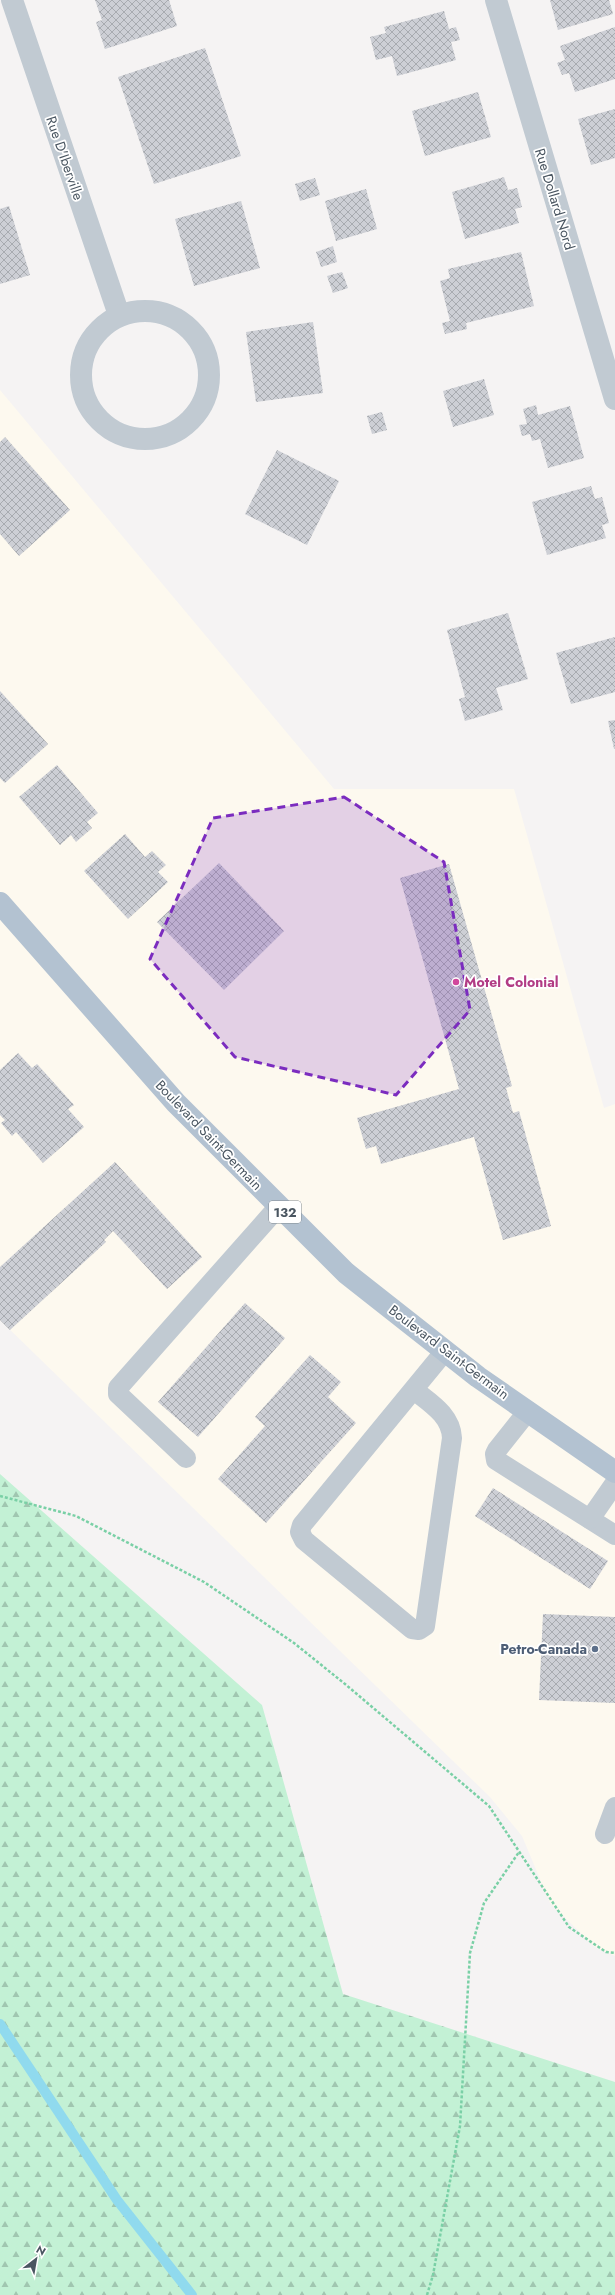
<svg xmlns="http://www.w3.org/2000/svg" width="615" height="2295" font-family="Jost,sans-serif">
<defs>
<pattern id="forest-firs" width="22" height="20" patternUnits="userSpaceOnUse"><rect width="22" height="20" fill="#c3f1d5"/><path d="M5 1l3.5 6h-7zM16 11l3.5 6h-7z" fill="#a0c6b0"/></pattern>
<pattern id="building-cross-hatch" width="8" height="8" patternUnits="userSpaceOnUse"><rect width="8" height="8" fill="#cdcfd5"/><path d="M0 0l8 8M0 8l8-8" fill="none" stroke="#a8abb0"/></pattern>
</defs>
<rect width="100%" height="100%" fill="#f5f3f3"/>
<polygon fill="#fdf9ef" points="0,390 334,789 514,789 604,1108 615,1104 615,1956 595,1947 550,1903 522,1836 490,1797 0,1320"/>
<polygon fill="url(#forest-firs)" points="0,1474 262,1705 343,1994 615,2082 615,2295 0,2295"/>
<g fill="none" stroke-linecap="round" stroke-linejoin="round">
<polyline stroke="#90daee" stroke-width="10" points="0,2024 117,2200 192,2295"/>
</g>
<g fill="url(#building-cross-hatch)">
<polygon points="95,0 169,0 177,26 105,49 96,22 102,20"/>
<polygon points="550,0 609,0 613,14 558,30"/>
<polygon points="444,11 449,29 456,27 460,40 451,42 456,60 397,76 392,56 376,60 370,37 386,33 384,27"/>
<polygon points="615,27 615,79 575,92 569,73 562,75 557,63 565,60 560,46"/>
<polygon points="205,48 241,156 154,184 118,77"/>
<polygon points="478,92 491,137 425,156 412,111"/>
<polygon points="615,109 615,158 591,165 578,119"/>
<polygon points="504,177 508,190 517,188 522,207 515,209 519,223 465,239 452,192"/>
<polygon points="315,178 320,195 300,201 295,184"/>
<polygon points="366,189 377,229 336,241 325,201"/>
<polygon points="241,201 260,268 194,286 175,219"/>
<polygon points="9,206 30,275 0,284 0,209"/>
<polygon points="333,246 337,262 321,267 316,252"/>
<polygon points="521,252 534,306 466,323 467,329 445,334 442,323 450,321 440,281 450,278 448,269"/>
<polygon points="342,272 348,288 333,293 327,276"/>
<polygon points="313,322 323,393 256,402 246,332"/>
<polygon points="484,379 494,415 453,427 443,391"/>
<polygon points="536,405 538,415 570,406 584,458 548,468 540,439 532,441 530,434 522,436 519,425 527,424 523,409"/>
<polygon points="382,412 387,430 372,434 367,416"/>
<polygon points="5,437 70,510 19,556 0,534 0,442"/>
<polygon points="277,450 339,481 307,545 245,514"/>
<polygon points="591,486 595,499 602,497 609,523 602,525 606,538 547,555 532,502"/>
<polygon points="508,613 528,679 496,688 503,710 465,721 459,699 465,697 447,630"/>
<polygon points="615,637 615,692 571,704 556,653"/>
<polygon points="0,691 48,744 5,783 0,778"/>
<polygon points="615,720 615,749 614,749 608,721"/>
<polygon points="57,765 98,813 87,822 92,828 76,842 71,835 60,845 19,797"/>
<polygon points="125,834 145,857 152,851 166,865 158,872 168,882 128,919 84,871"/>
<polygon points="219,863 284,931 224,990 157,922"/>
<polygon points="449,864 512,1086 506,1088 513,1113 519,1111 551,1226 503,1240 474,1137 381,1164 376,1146 366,1149 357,1118 459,1089 400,878"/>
<polygon points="18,1053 32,1068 37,1064 74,1105 68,1109 84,1127 43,1163 16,1132 12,1136 1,1123 5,1120 0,1115 0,1070"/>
<polygon points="115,1162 202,1257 167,1289 113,1231 104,1240 106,1242 10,1330 0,1320 0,1267"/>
<polygon points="245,1303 285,1338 198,1437 158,1402"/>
<polygon points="310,1355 341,1382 328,1397 356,1423 266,1523 218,1479 265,1426 255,1417"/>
<polygon points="493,1488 608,1561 590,1589 475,1516"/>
<polygon points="543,1614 615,1617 615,1703 539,1700"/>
</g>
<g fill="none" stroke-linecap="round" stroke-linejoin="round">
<g stroke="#7ad0a6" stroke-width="2.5" stroke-dasharray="3 2" stroke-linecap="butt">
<polyline points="0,1496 76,1516 204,1582 294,1643 345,1684 489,1806 569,1927 606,1952 615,1953"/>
<polyline points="427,2295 433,2275 460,2126 470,1953 484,1903 519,1852"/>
</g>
<g stroke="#c1cad2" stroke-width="20">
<path d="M414,1390C430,1403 451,1415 452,1438L425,1626L419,1630L412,1629L304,1540L300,1532L302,1525L445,1351"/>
<polyline points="528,1411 497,1450 495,1454 496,1460 615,1535"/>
<polyline points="186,1458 118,1394 118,1388 279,1206"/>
<polyline points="590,1519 615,1483"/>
<polyline points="605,1834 615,1807"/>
</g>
<g stroke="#c1cad2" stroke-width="22">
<polyline points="12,0 119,315"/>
<polyline points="496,0 615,399"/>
<circle cx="145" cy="375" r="64"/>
</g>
<polyline stroke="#b3c2d1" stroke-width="22" points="0,903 176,1103 346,1273 478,1377 615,1472"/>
</g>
<path fill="#7b2cbf" fill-opacity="0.2" stroke="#7b2cbf" stroke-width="3" stroke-dasharray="8 5" stroke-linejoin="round" d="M344,797L444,862L470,1010L396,1095L235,1057L150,959L213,818Z"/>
<circle fill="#d1479c" stroke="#fff" stroke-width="1.5" cx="456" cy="982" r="4"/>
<circle fill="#5c6f8a" stroke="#fff" stroke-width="1.5" cx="595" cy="1649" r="4"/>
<g text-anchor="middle" stroke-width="3.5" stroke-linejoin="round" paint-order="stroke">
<rect fill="#fff" stroke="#808990" stroke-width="1" x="269" y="1201" width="32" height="22" rx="3"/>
<g font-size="13" font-weight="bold" fill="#4a5661">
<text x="285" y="1217">132</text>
</g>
<g font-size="14" fill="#4a5661" stroke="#fff">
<text transform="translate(65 158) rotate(71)" y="5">Rue D'Iberville</text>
<text transform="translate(555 199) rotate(73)" y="5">Rue Dollard Nord</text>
<text transform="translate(209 1135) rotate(46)" y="5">Boulevard Saint-Germain</text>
<text transform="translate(449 1352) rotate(37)" y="5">Boulevard Saint-Germain</text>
</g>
<g font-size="14" font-weight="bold" fill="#b23c85" stroke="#fff" text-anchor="start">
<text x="464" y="987">Motel Colonial</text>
</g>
<g font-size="14" font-weight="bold" fill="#4e5e75" stroke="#fff" text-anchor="end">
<text x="587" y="1654">Petro-Canada</text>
</g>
</g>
<g transform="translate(36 2259) rotate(31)" stroke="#ffffff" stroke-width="3" paint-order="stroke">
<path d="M0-3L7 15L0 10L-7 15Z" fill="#4a5661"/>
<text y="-6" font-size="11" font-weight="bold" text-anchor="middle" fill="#4a5661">N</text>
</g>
</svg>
